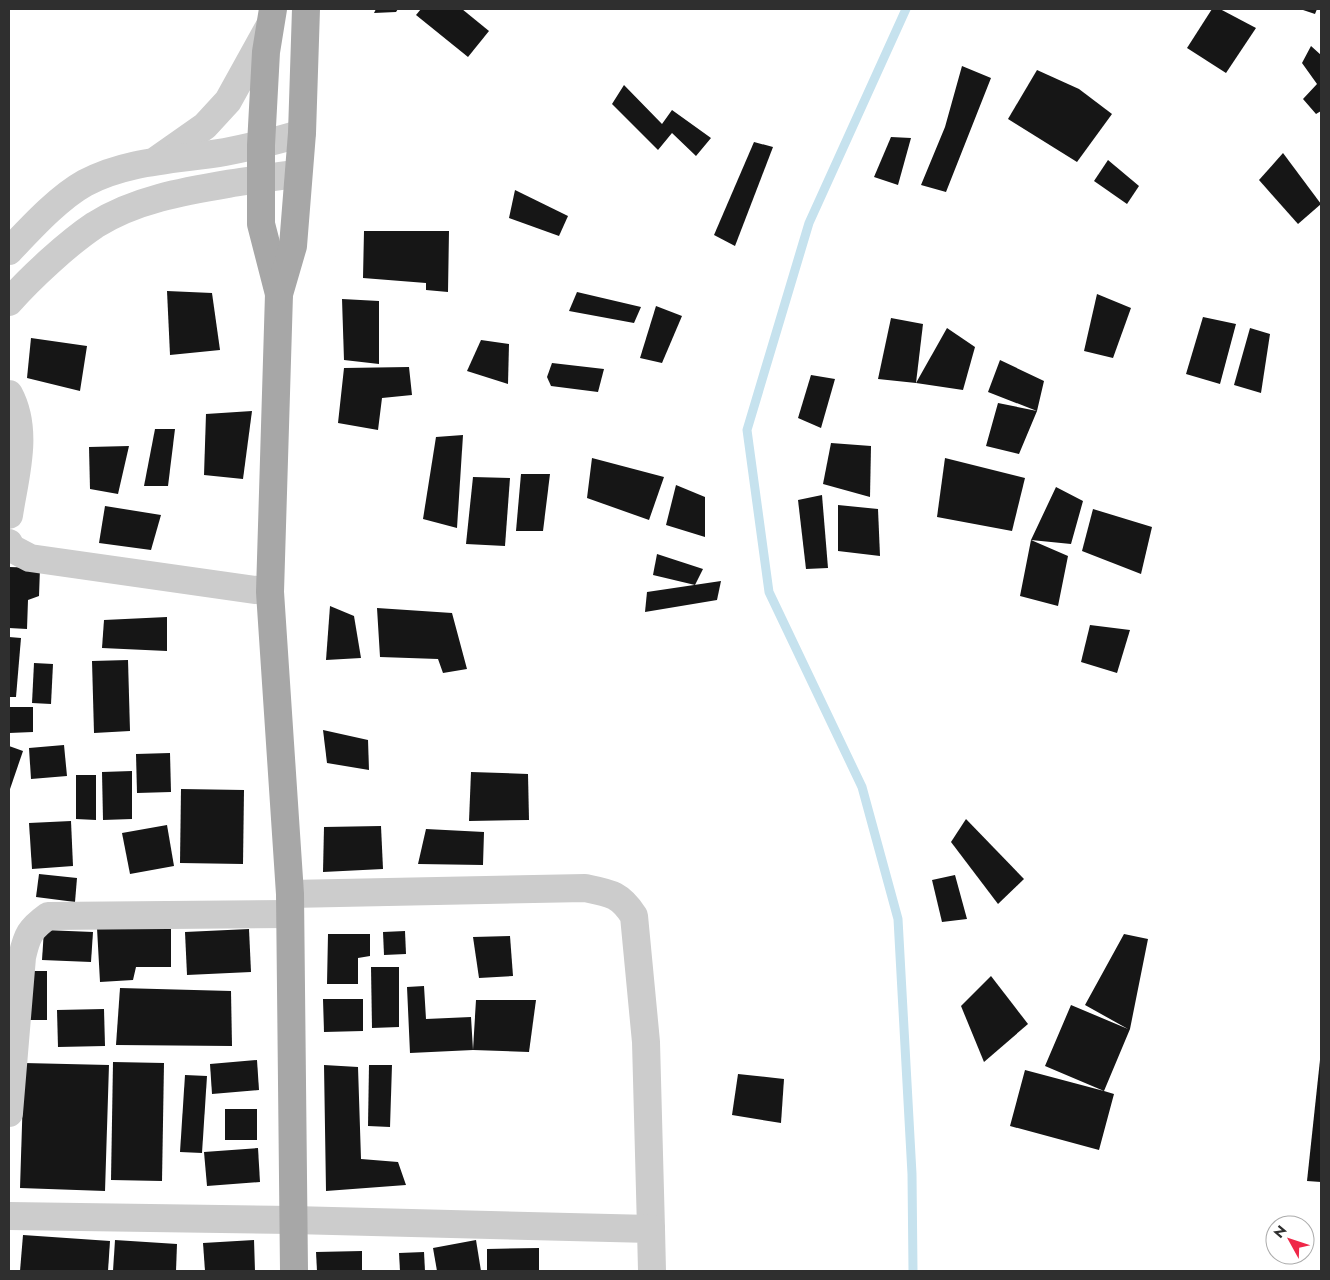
<svg xmlns="http://www.w3.org/2000/svg" width="1330" height="1280" font-family="Jost,sans-serif">
<rect width="100%" height="100%" fill="#fff"/>
<g fill="none" stroke-linecap="round" stroke-linejoin="round">
<polyline stroke="#c6e2ee" stroke-width="9" points="906,9 809,223 747,430 769,592 862,787 898,919 912,1174 913,1271"/>
</g>
<g fill="#161616">
<polygon points="376,9 398,9 396,12 374,13"/>
<polygon points="421,9 462,9 489,31 468,57 416,15"/>
<polygon points="1212,9 1220,9 1256,28 1226,73 1187,48"/>
<polygon points="1300,9 1317,9 1315,14"/>
<polygon points="1311,46 1321,55 1321,111 1316,114 1303,99 1317,84 1302,63"/>
<polygon points="962,66 991,78 946,192 921,185 945,127"/>
<polygon points="1037,70 1079,89 1112,114 1077,162 1008,119"/>
<polygon points="624,85 662,124 672,110 711,138 696,156 672,133 658,150 612,104"/>
<polygon points="891,137 911,138 898,185 874,177"/>
<polygon points="754,142 773,147 735,246 714,235"/>
<polygon points="1283,153 1321,204 1298,224 1259,180"/>
<polygon points="1108,160 1139,186 1127,204 1094,181"/>
<polygon points="515,190 568,216 559,236 509,218"/>
<polygon points="364,231 449,231 448,292 426,290 426,283 363,278"/>
<polygon points="167,291 212,293 220,350 170,355"/>
<polygon points="577,292 641,307 634,323 569,311"/>
<polygon points="1097,294 1131,308 1113,358 1084,351"/>
<polygon points="342,299 379,301 379,364 344,360"/>
<polygon points="656,306 682,316 662,363 640,358"/>
<polygon points="1203,317 1236,324 1220,384 1186,374"/>
<polygon points="891,318 923,324 916,383 878,379"/>
<polygon points="947,328 975,347 963,390 916,383"/>
<polygon points="1250,328 1270,334 1261,393 1234,385"/>
<polygon points="31,338 87,346 80,391 27,378"/>
<polygon points="481,340 509,344 508,384 467,371"/>
<polygon points="1000,360 1044,381 1037,411 1019,454 986,446 998,403 1037,411 988,392"/>
<polygon points="552,363 604,369 598,392 551,386 547,377"/>
<polygon points="409,367 412,395 382,398 378,430 338,423 344,368"/>
<polygon points="811,375 835,379 821,428 798,418"/>
<polygon points="252,411 243,479 204,475 206,414"/>
<polygon points="155,429 175,429 168,486 144,486"/>
<polygon points="463,435 457,528 423,519 436,437"/>
<polygon points="831,443 871,446 870,497 823,484"/>
<polygon points="129,446 118,494 90,489 89,447"/>
<polygon points="592,458 664,477 649,520 587,498"/>
<polygon points="945,458 1025,478 1012,531 937,517"/>
<polygon points="521,474 550,474 543,531 516,531"/>
<polygon points="473,477 510,478 505,546 466,544"/>
<polygon points="676,485 705,497 705,537 666,525"/>
<polygon points="1056,487 1083,501 1071,544 1031,540 1068,556 1058,606 1020,596 1031,540"/>
<polygon points="822,495 828,568 806,569 798,500"/>
<polygon points="838,505 878,509 880,556 838,551"/>
<polygon points="105,506 161,515 151,550 99,543"/>
<polygon points="1093,509 1152,527 1141,574 1082,551"/>
<polygon points="657,554 703,569 695,585 653,575"/>
<polygon points="9,567 40,568 39,596 28,600 27,629 9,628"/>
<polygon points="721,581 717,600 645,612 647,592"/>
<polygon points="330,606 354,616 361,658 326,660"/>
<polygon points="377,608 452,613 467,669 443,673 438,659 380,657"/>
<polygon points="167,617 167,651 102,648 104,620"/>
<polygon points="1090,625 1130,630 1117,673 1081,662"/>
<polygon points="9,637 21,638 16,697 9,697"/>
<polygon points="128,660 130,731 94,733 92,661"/>
<polygon points="34,663 53,664 51,704 32,703"/>
<polygon points="9,707 33,707 33,732 9,733"/>
<polygon points="323,730 368,740 369,770 327,763"/>
<polygon points="64,745 67,776 31,779 29,748"/>
<polygon points="9,746 23,751 9,792"/>
<polygon points="170,753 171,792 137,793 136,754"/>
<polygon points="132,771 132,819 103,820 102,772"/>
<polygon points="471,772 528,774 529,820 469,821"/>
<polygon points="76,775 96,775 96,820 76,819"/>
<polygon points="181,789 244,790 243,864 180,863"/>
<polygon points="966,819 1024,879 998,904 951,842"/>
<polygon points="71,821 73,866 32,869 29,823"/>
<polygon points="167,825 174,866 130,874 122,833"/>
<polygon points="381,826 383,869 323,872 324,827"/>
<polygon points="426,829 484,832 483,865 418,864"/>
<polygon points="39,874 77,878 75,902 36,897"/>
<polygon points="955,875 967,919 942,922 932,880"/>
<polygon points="171,926 171,967 136,967 133,980 100,982 97,928"/>
<polygon points="249,929 251,972 187,975 185,932"/>
<polygon points="44,930 93,932 91,962 42,960"/>
<polygon points="405,931 406,954 384,955 383,932"/>
<polygon points="328,934 370,934 370,956 358,958 358,984 327,984"/>
<polygon points="1124,934 1148,939 1130,1029 1104,1091 1114,1094 1099,1150 1010,1126 1025,1070 1104,1091 1045,1066 1071,1005 1128,1029 1085,1005"/>
<polygon points="510,936 513,976 479,978 473,937"/>
<polygon points="371,967 399,967 399,1027 372,1028"/>
<polygon points="27,971 47,971 47,1020 28,1020"/>
<polygon points="991,976 1028,1024 984,1062 961,1006"/>
<polygon points="424,986 426,1019 471,1017 473,1050 410,1053 407,987"/>
<polygon points="120,988 231,991 232,1046 116,1045"/>
<polygon points="323,999 363,999 363,1031 324,1032"/>
<polygon points="476,1000 536,1000 529,1052 473,1050"/>
<polygon points="104,1009 105,1046 58,1047 57,1010"/>
<polygon points="257,1060 259,1090 212,1094 210,1064"/>
<polygon points="1320,1060 1321,1060 1321,1182 1307,1181"/>
<polygon points="113,1062 164,1063 162,1181 111,1180"/>
<polygon points="24,1063 109,1065 105,1191 20,1188"/>
<polygon points="324,1065 358,1067 361,1159 398,1162 406,1185 326,1191"/>
<polygon points="369,1065 392,1065 390,1127 368,1126"/>
<polygon points="738,1074 784,1079 781,1123 732,1115"/>
<polygon points="185,1075 207,1076 202,1153 180,1152"/>
<rect x="225" y="1109" width="32" height="31"/>
<polygon points="258,1148 260,1182 207,1186 204,1152"/>
<polygon points="23,1235 110,1241 108,1271 20,1271"/>
<polygon points="115,1240 177,1244 176,1271 113,1271"/>
<polygon points="254,1240 255,1271 205,1271 203,1243"/>
<polygon points="476,1240 481,1271 437,1271 433,1248"/>
<polygon points="539,1248 539,1271 487,1271 487,1249"/>
<polygon points="362,1251 362,1271 317,1271 316,1252"/>
<polygon points="424,1252 425,1271 400,1271 399,1253"/>
</g>
<g fill="none" stroke-linecap="round" stroke-linejoin="round">
<g stroke="#ccc" stroke-width="28">
<polyline points="158,159 205,126 228,101 269,27"/>
<path d="M9,251C30,229 58,198 85,183C128,160 178,160 225,152C251,147 277,141 302,133"/>
<path d="M9,302C30,278 68,243 95,225C136,199 186,191 233,183C254,180 276,176 297,174"/>
<path d="M9,394C29,431 15,476 9,515"/>
<polyline points="9,543 11,548 30,558 270,592"/>
<path d="M290,894L585,888C610,893 620,894 634,916L646,1042L651,1229"/>
<path d="M9,1113L22,957C27,935 30,929 48,916L289,914"/>
<polyline points="9,1216 293,1220 651,1229 652,1271"/>
</g>
<g stroke="#a7a7a7" stroke-width="28">
<polyline points="273,9 266,52 261,145 261,224 279,294"/>
<polyline points="294,1271 290,894 270,592 279,294 293,246 302,133 306,9"/>
</g>
</g>
<rect width="1330" height="1280" fill="none" stroke="#2f2f2f" stroke-width="20"/>
<g transform="translate(1290 1240) rotate(310)"><circle r="24" fill="#ffffff" stroke="#acacac"/>
<path d="M0-4L9 19L0 12L-9 19Z" fill="#ef2748"/>
<text y="-8" font-size="14" font-weight="bold" text-anchor="middle" fill="#2f2f2f">N</text>
</g>
</svg>
